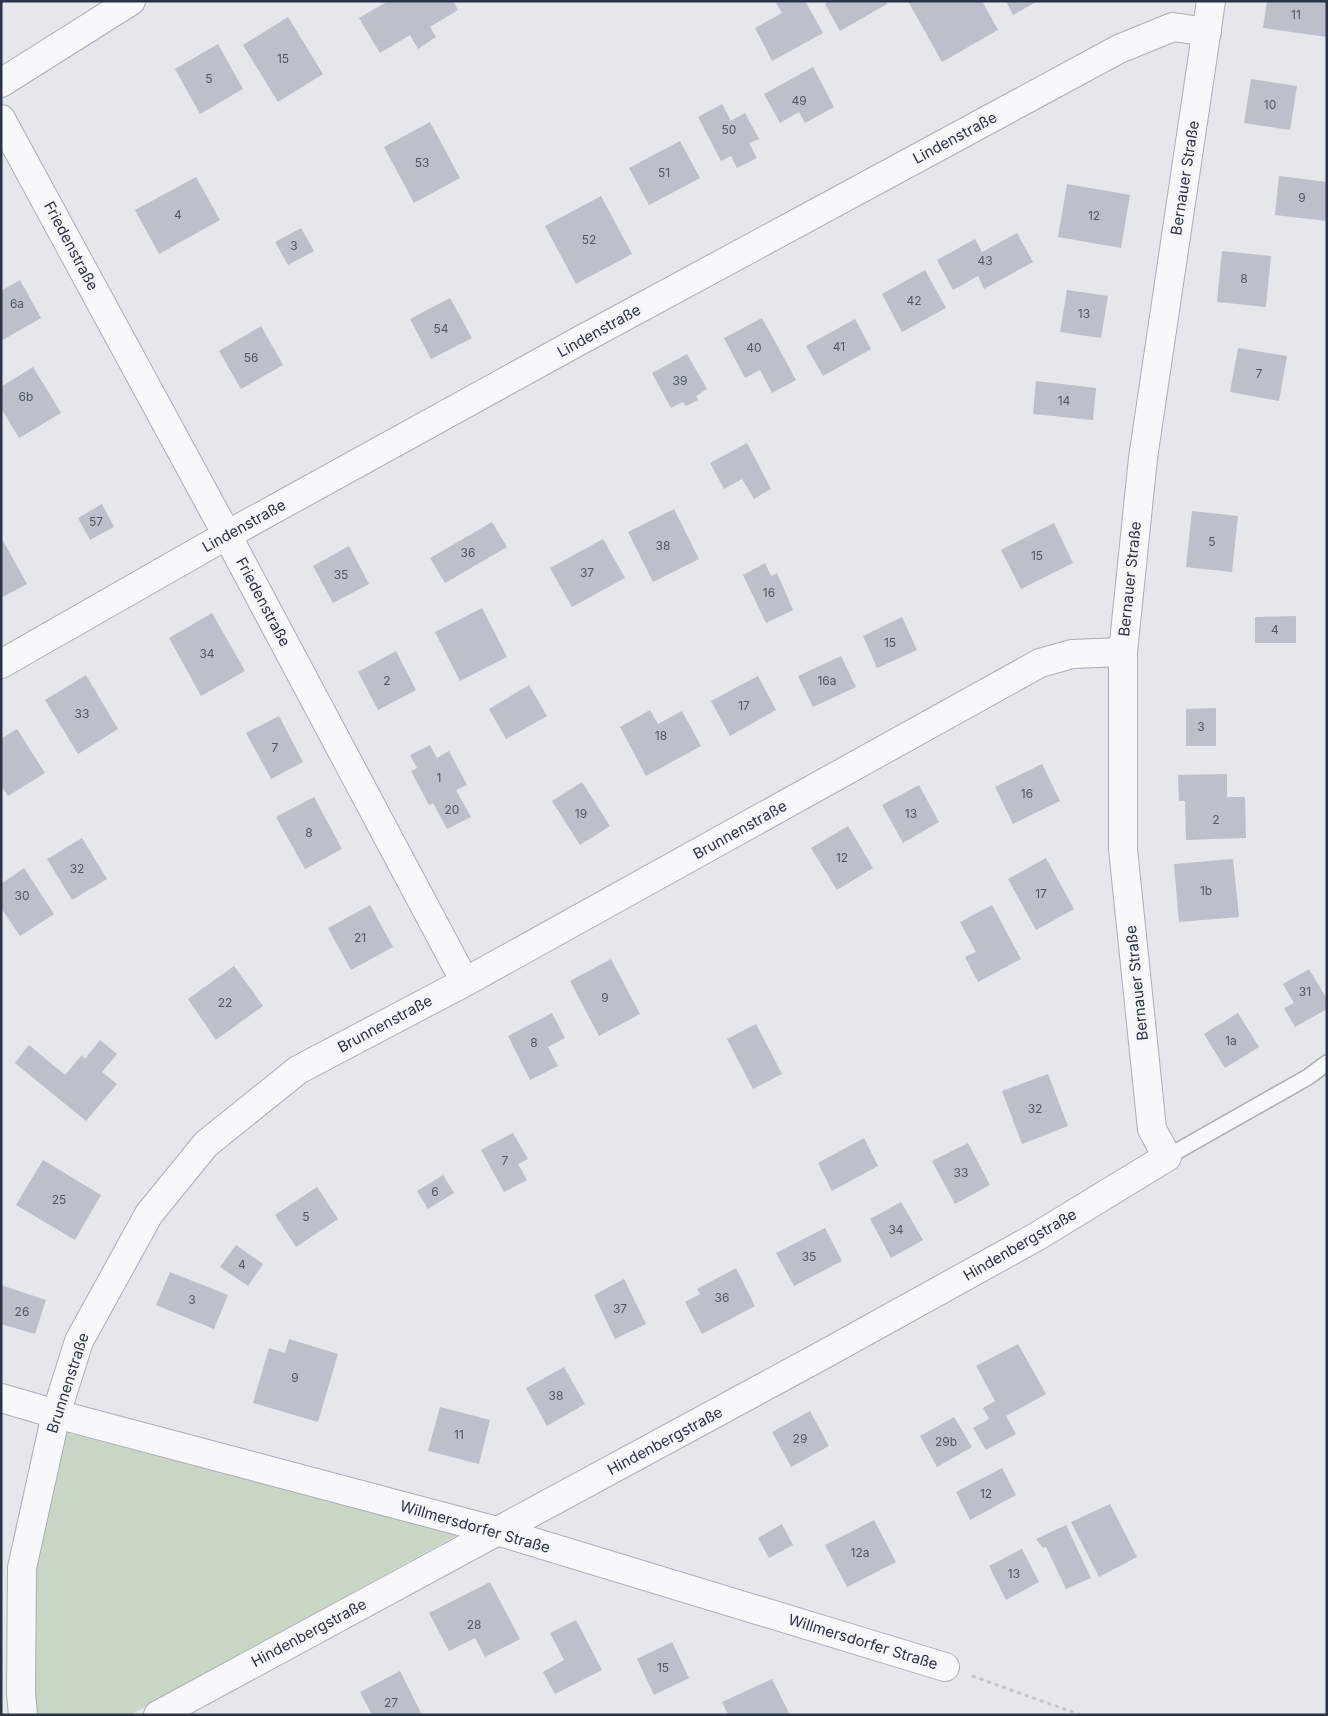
<svg xmlns="http://www.w3.org/2000/svg" width="1328" height="1716" font-family="Inter,sans-serif">
<rect width="100%" height="100%" fill="#e4e7ec"/>
<polygon fill="#c9d6c5" points="64,1432 459,1534 130,1715 30,1715 30,1586"/>
<g fill="#bbc0ca">
<polygon points="388,1 453,1 458,10 430,27 436,37 418,49 410,35 380,53 359,18"/>
<polygon points="779,1 805,1 823,33 772,61 755,28 782,13 776,3"/>
<polygon points="829,1 886,1 887,4 840,31 825,4"/>
<polygon points="908,1 982,1 998,30 942,62"/>
<polygon points="1006,1 1038,1 1013,15"/>
<polygon points="1267,1 1327,1 1327,37 1263,28"/>
<polygon points="288,17 323,74 278,102 243,45"/>
<polygon points="218,44 243,89 200,114 175,69"/>
<polygon points="813,67 834,107 805,123 799,112 780,123 764,94"/>
<polygon points="1251,79 1297,86 1290,130 1244,123"/>
<polygon points="722,104 731,121 745,113 759,139 749,143 757,158 737,168 731,156 721,161 698,117"/>
<polygon points="430,122 460,178 414,203 384,147"/>
<polygon points="680,141 700,178 649,205 629,168"/>
<polygon points="1279,176 1327,182 1327,221 1275,215"/>
<polygon points="196,177 220,220 159,254 135,210"/>
<polygon points="1067,184 1130,195 1121,248 1058,237"/>
<polygon points="601,196 632,254 576,284 545,226"/>
<polygon points="301,228 314,251 288,265 275,242"/>
<polygon points="1017,233 1033,262 984,289 978,276 953,290 937,260 975,239 982,252"/>
<polygon points="1222,251 1271,256 1266,307 1217,302"/>
<polygon points="925,270 946,308 902,332 882,294"/>
<polygon points="20,280 41,318 1,341 1,291"/>
<polygon points="1067,290 1108,296 1101,338 1060,332"/>
<polygon points="450,298 472,338 431,359 410,319"/>
<polygon points="762,318 796,380 772,393 760,370 745,378 724,338"/>
<polygon points="855,319 871,349 823,376 806,346"/>
<polygon points="261,326 283,365 241,389 219,351"/>
<polygon points="1238,348 1287,356 1279,401 1230,392"/>
<polygon points="687,354 707,389 696,396 698,400 686,406 683,402 671,408 652,373"/>
<polygon points="33,367 61,413 19,438 1,408 1,387"/>
<polygon points="1036,381 1096,388 1093,420 1033,414"/>
<polygon points="747,443 771,489 754,499 742,479 724,489 710,463"/>
<polygon points="102,504 114,527 90,540 78,518"/>
<polygon points="674,509 699,559 653,582 628,532"/>
<polygon points="1192,511 1238,516 1232,572 1186,567"/>
<polygon points="492,522 507,547 445,583 430,558"/>
<polygon points="1054,523 1073,563 1021,589 1001,550"/>
<polygon points="1,537 27,584 1,598"/>
<polygon points="603,539 625,578 572,607 550,568"/>
<polygon points="349,546 369,584 333,603 313,566"/>
<polygon points="765,563 771,576 777,573 793,610 766,623 743,575"/>
<polygon points="482,608 507,657 460,681 435,632"/>
<polygon points="212,613 245,671 201,696 169,638"/>
<polygon points="1296,616 1296,643 1255,643 1255,617"/>
<polygon points="902,617 917,650 877,668 863,636"/>
<polygon points="396,651 416,690 378,710 358,672"/>
<polygon points="841,656 856,687 813,707 798,676"/>
<polygon points="86,675 118,729 78,754 45,700"/>
<polygon points="758,676 776,710 730,736 711,701"/>
<polygon points="529,685 547,716 506,739 489,709"/>
<polygon points="1216,708 1216,746 1186,746 1186,709"/>
<polygon points="650,710 658,724 682,711 701,746 646,776 620,727"/>
<polygon points="279,716 303,762 271,779 246,733"/>
<polygon points="17,729 45,773 8,796 1,785 1,739"/>
<polygon points="430,745 437,758 449,751 467,785 456,790 471,817 447,829 433,803 429,805 411,771 417,768 410,755"/>
<polygon points="1042,764 1060,801 1013,824 995,787"/>
<polygon points="1227,774 1227,797 1245,797 1246,838 1186,840 1185,801 1179,801 1178,775"/>
<polygon points="582,782 610,826 580,845 552,801"/>
<polygon points="919,785 939,822 903,843 882,805"/>
<polygon points="314,797 342,849 305,869 276,817"/>
<polygon points="848,826 873,868 837,890 811,848"/>
<polygon points="82,838 107,879 72,900 47,859"/>
<polygon points="1046,858 1074,909 1036,930 1008,879"/>
<polygon points="1233,859 1239,917 1179,922 1174,864"/>
<polygon points="24,868 54,914 20,936 1,908 1,884"/>
<polygon points="370,905 393,947 351,970 328,928"/>
<polygon points="992,905 1021,959 978,982 965,957 976,952 960,922"/>
<polygon points="611,959 640,1014 599,1036 570,981"/>
<polygon points="234,966 263,1006 216,1040 188,999"/>
<polygon points="1309,969 1327,999 1327,1009 1295,1027 1284,1008 1294,1003 1283,984"/>
<polygon points="552,1013 565,1038 548,1047 558,1066 530,1080 508,1036"/>
<polygon points="1238,1013 1259,1047 1225,1068 1204,1034"/>
<polygon points="756,1024 782,1074 753,1089 727,1039"/>
<polygon points="100,1040 117,1054 102,1072 117,1084 86,1121 15,1063 29,1045 65,1075 82,1055 85,1059"/>
<polygon points="1048,1074 1068,1126 1022,1144 1002,1091"/>
<polygon points="513,1133 528,1159 518,1164 527,1180 504,1192 481,1150"/>
<polygon points="864,1138 878,1166 832,1191 818,1163"/>
<polygon points="968,1143 990,1185 955,1204 932,1161"/>
<polygon points="43,1160 101,1195 75,1240 16,1205"/>
<polygon points="443,1175 454,1193 428,1209 417,1191"/>
<polygon points="317,1187 338,1219 296,1247 275,1215"/>
<polygon points="901,1202 923,1240 891,1258 870,1219"/>
<polygon points="825,1228 842,1261 794,1286 776,1253"/>
<polygon points="236,1245 263,1264 248,1286 220,1267"/>
<polygon points="736,1268 755,1306 702,1334 685,1302 700,1294 697,1289"/>
<polygon points="170,1272 228,1295 214,1329 156,1305"/>
<polygon points="624,1279 646,1324 615,1339 594,1295"/>
<polygon points="1,1285 46,1300 35,1334 1,1324"/>
<polygon points="289,1339 338,1354 318,1422 253,1403 269,1348 285,1353"/>
<polygon points="1018,1344 1046,1394 1006,1416 1016,1434 986,1450 973,1428 989,1419 983,1408 995,1401 976,1366"/>
<polygon points="564,1367 585,1404 547,1426 526,1388"/>
<polygon points="440,1407 490,1420 479,1464 428,1451"/>
<polygon points="810,1411 829,1446 791,1467 772,1432"/>
<polygon points="954,1417 972,1447 937,1467 920,1436"/>
<polygon points="1002,1468 1016,1495 970,1520 956,1492"/>
<polygon points="1110,1504 1137,1557 1099,1577 1071,1522"/>
<polygon points="874,1520 896,1562 847,1587 825,1545"/>
<polygon points="782,1524 793,1545 769,1558 758,1538"/>
<polygon points="1066,1525 1091,1578 1066,1589 1046,1547 1043,1548 1036,1539"/>
<polygon points="1022,1549 1039,1582 1006,1600 989,1566"/>
<polygon points="490,1582 520,1639 485,1657 475,1638 449,1651 429,1613"/>
<polygon points="576,1620 602,1670 555,1694 543,1672 564,1660 550,1633"/>
<polygon points="672,1642 689,1678 654,1695 637,1659"/>
<polygon points="400,1671 422,1715 372,1715 360,1692"/>
<polygon points="772,1679 790,1715 728,1715 722,1702"/>
</g>
<g fill="none" stroke-linecap="round" stroke-linejoin="round">
<defs>
<polyline id="service" points="1167,1157 1308,1077 1327,1063"/>
<g id="minor">
<polyline points="1,83 131,1"/>
<polyline points="1,119 227,535 465,982"/>
<polyline points="1,664 227,535 579,341 1119,49 1173,27 1207,32"/>
<polyline points="1,1398 56,1414 497,1531 945,1667"/>
<polyline points="23,1715 21,1693 22,1568 56,1414 79,1341 149,1214 206,1144 298,1070 465,982 1040,663 1072,654 1123,652"/>
<polyline points="158,1715 821,1356 1036,1237 1167,1157 1152,1129 1123,849 1123,652 1143,458 1211,1"/>
</g>
</defs>
<use href="#service" stroke="#a9aeb7" stroke-width="18"/>
<use href="#minor" stroke="#a9aeb7" stroke-width="30"/>
<polyline stroke="#c2c5cb" stroke-width="3" stroke-dasharray="4 4" stroke-linecap="butt" points="972,1676 1081,1715"/>
<use href="#service" stroke="#f7f8fa" stroke-width="15"/>
<use href="#minor" stroke="#f7f8fa" stroke-width="28"/>
</g>
<g text-anchor="middle" stroke-width="5" stroke-linejoin="round" paint-order="stroke">
<g font-size="12" fill="#4f5766">
<text x="1296" y="19">11</text>
<text x="283" y="63">15</text>
<text x="209" y="83">5</text>
<text x="799" y="105">49</text>
<text x="1270" y="109">10</text>
<text x="729" y="134">50</text>
<text x="422" y="167">53</text>
<text x="664" y="177">51</text>
<text x="1302" y="202">9</text>
<text x="178" y="219">4</text>
<text x="1094" y="220">12</text>
<text x="589" y="244">52</text>
<text x="294" y="250">3</text>
<text x="985" y="265">43</text>
<text x="1244" y="283">8</text>
<text x="914" y="305">42</text>
<text x="17" y="308">6a</text>
<text x="1084" y="318">13</text>
<text x="441" y="333">54</text>
<text x="839" y="351">41</text>
<text x="754" y="352">40</text>
<text x="251" y="362">56</text>
<text x="1259" y="378">7</text>
<text x="680" y="385">39</text>
<text x="26" y="401">6b</text>
<text x="1064" y="405">14</text>
<text x="96" y="526">57</text>
<text x="1212" y="546">5</text>
<text x="663" y="550">38</text>
<text x="468" y="557">36</text>
<text x="1037" y="560">15</text>
<text x="587" y="577">37</text>
<text x="341" y="579">35</text>
<text x="769" y="597">16</text>
<text x="1275" y="634">4</text>
<text x="890" y="647">15</text>
<text x="207" y="658">34</text>
<text x="387" y="685">2</text>
<text x="827" y="685">16a</text>
<text x="744" y="710">17</text>
<text x="82" y="718">33</text>
<text x="1201" y="731">3</text>
<text x="661" y="740">18</text>
<text x="275" y="752">7</text>
<text x="439" y="782">1</text>
<text x="1027" y="798">16</text>
<text x="452" y="814">20</text>
<text x="581" y="818">19</text>
<text x="911" y="818">13</text>
<text x="1216" y="824">2</text>
<text x="309" y="837">8</text>
<text x="842" y="862">12</text>
<text x="77" y="873">32</text>
<text x="1206" y="895">1b</text>
<text x="1041" y="898">17</text>
<text x="22" y="900">30</text>
<text x="360" y="942">21</text>
<text x="1305" y="996">31</text>
<text x="605" y="1002">9</text>
<text x="225" y="1007">22</text>
<text x="1231" y="1045">1a</text>
<text x="534" y="1047">8</text>
<text x="1035" y="1113">32</text>
<text x="505" y="1165">7</text>
<text x="961" y="1177">33</text>
<text x="435" y="1196">6</text>
<text x="59" y="1204">25</text>
<text x="306" y="1221">5</text>
<text x="896" y="1234">34</text>
<text x="809" y="1261">35</text>
<text x="242" y="1269">4</text>
<text x="722" y="1302">36</text>
<text x="192" y="1304">3</text>
<text x="620" y="1313">37</text>
<text x="22" y="1316">26</text>
<text x="295" y="1382">9</text>
<text x="556" y="1400">38</text>
<text x="459" y="1439">11</text>
<text x="800" y="1443">29</text>
<text x="946" y="1446">29b</text>
<text x="986" y="1498">12</text>
<text x="860" y="1557">12a</text>
<text x="1014" y="1578">13</text>
<text x="474" y="1629">28</text>
<text x="663" y="1672">15</text>
<text x="391" y="1707">27</text>
</g>
<g font-size="15" fill="#2b3445" stroke="#f4f6f9">
<text transform="translate(955 138) rotate(-28)" y="5">Lindenstraße</text>
<text transform="translate(1185 178) rotate(-81)" y="5">Bernauer Straße</text>
<text transform="translate(71 246) rotate(62)" y="5">Friedenstraße</text>
<text transform="translate(599 331) rotate(-29)" y="5">Lindenstraße</text>
<text transform="translate(244 526) rotate(-29)" y="5">Lindenstraße</text>
<text transform="translate(1130 579) rotate(-84)" y="5">Bernauer Straße</text>
<text transform="translate(263 602) rotate(62)" y="5">Friedenstraße</text>
<text transform="translate(740 830) rotate(-29)" y="5">Brunnenstraße</text>
<text transform="translate(1137 983) rotate(-96)" y="5">Bernauer Straße</text>
<text transform="translate(385 1024) rotate(-28)" y="5">Brunnenstraße</text>
<text transform="translate(1020 1245) rotate(-30)" y="5">Hindenbergstraße</text>
<text transform="translate(68 1383) rotate(-72)" y="5">Brunnenstraße</text>
<text transform="translate(665 1441) rotate(-28)" y="5">Hindenbergstraße</text>
<text transform="translate(475 1527) rotate(16)" y="5">Willmersdorfer Straße</text>
<text transform="translate(309 1633) rotate(-28)" y="5">Hindenbergstraße</text>
<text transform="translate(863 1642) rotate(17)" y="5">Willmersdorfer Straße</text>
</g>
</g>
<rect width="1328" height="1716" fill="none" stroke="#2b3445" stroke-width="5"/>
</svg>
